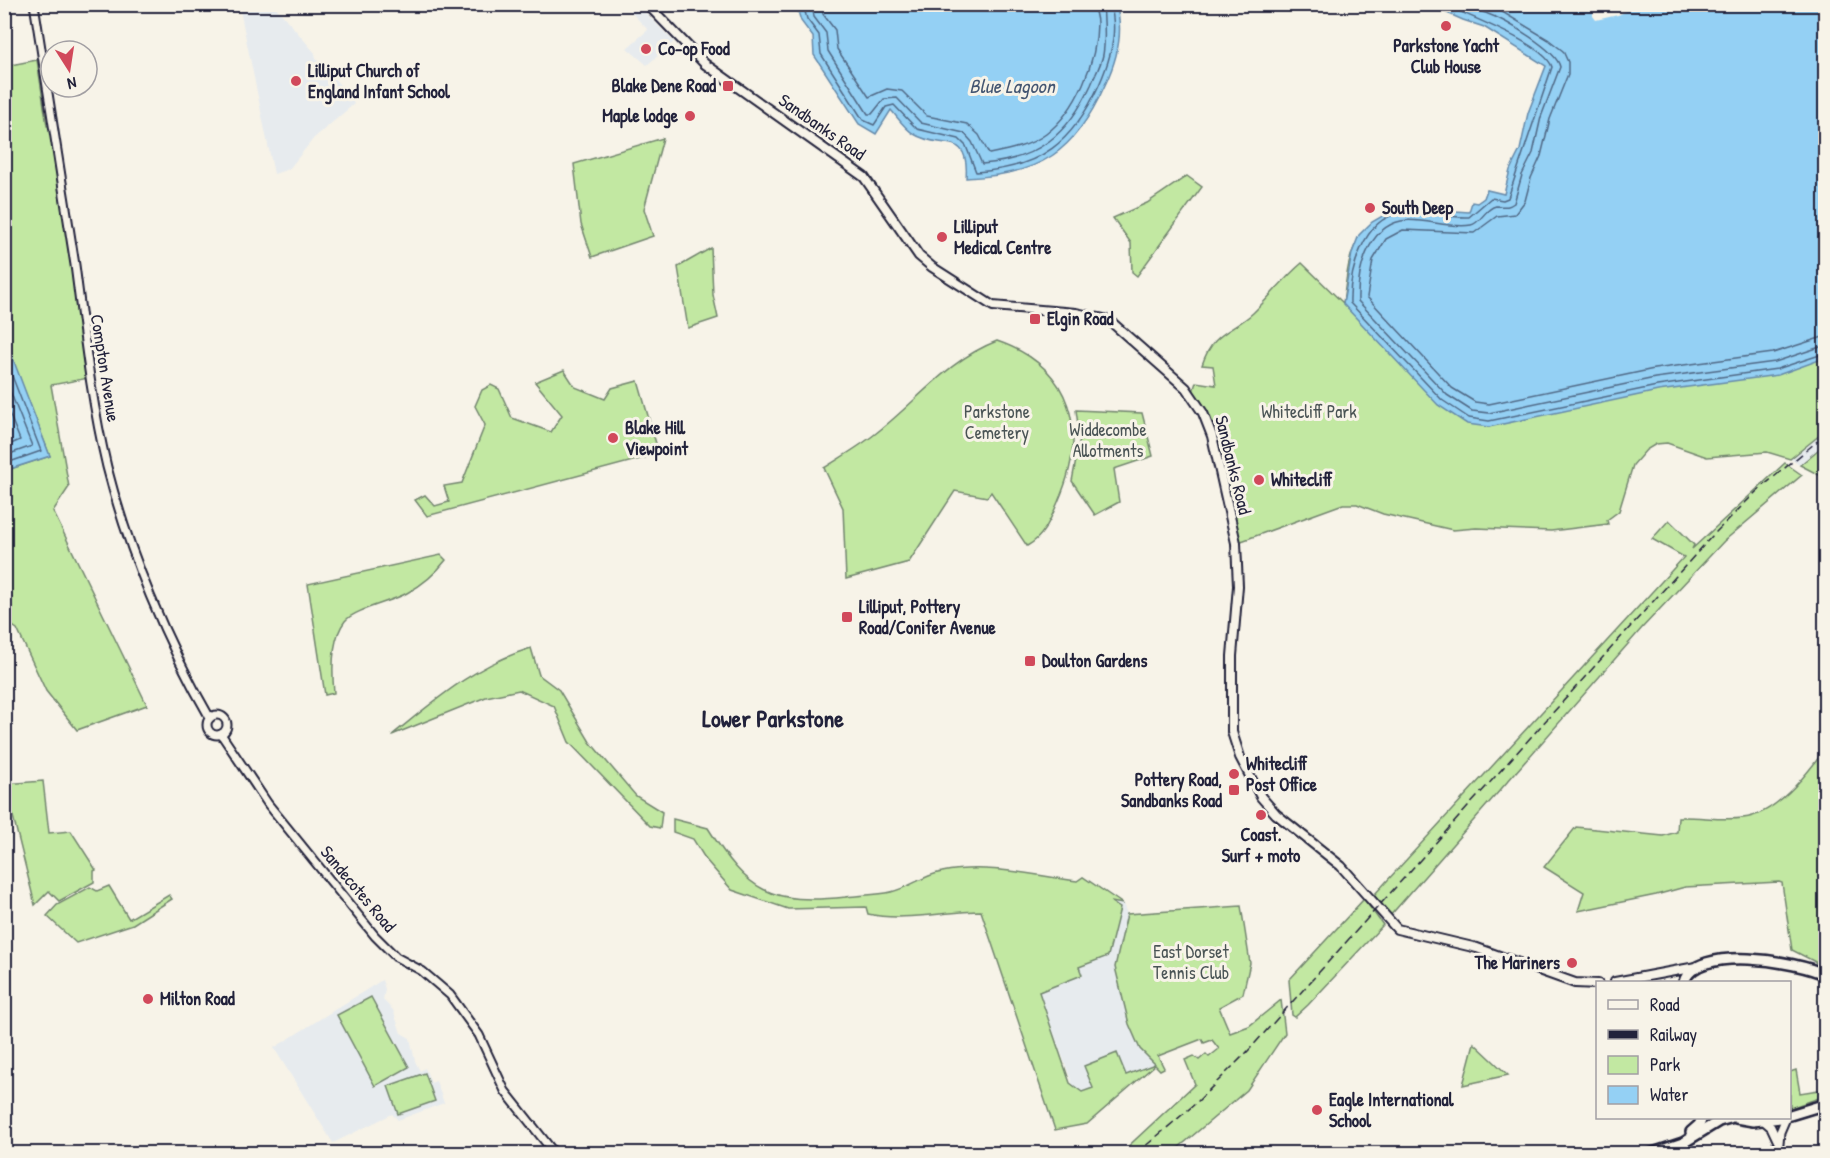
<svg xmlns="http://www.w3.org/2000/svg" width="1830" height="1158" font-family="'Patrick Hand',sans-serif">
<rect width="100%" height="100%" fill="#f7f3e8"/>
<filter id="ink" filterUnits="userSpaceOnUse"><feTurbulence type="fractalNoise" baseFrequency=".0167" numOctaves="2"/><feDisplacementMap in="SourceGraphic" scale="12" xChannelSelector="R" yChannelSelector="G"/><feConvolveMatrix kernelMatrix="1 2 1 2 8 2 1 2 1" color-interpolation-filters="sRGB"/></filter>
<g filter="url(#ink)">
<g fill="#e7ebee">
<polygon points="239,5 274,5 315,53 316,59 351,97 354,104 314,138 289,169 274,174"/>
<polygon points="634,5 639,6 674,42 647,65 627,48 648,30 630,11"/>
<polygon points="1825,431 1825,444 1800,465 1790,459"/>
<polygon points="1018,885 1123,904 1127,914 1115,967 1129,1024 1140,1049 1155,1064 1082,1092 1079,1102 1039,992"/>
<polygon points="382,980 385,989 383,1000 393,1010 401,1033 410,1038 415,1061 420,1071 425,1068 431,1083 436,1081 444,1103 398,1120 392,1114 333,1143 274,1048"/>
</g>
<g fill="#c2e8a2" stroke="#72856e" stroke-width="1.5">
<polygon points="37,60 47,126 53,125 89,378 51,385 69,487 53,511 147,705 77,730 46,691 17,629 5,621 4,466 7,470 50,456 4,338 5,66"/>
<polygon points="663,138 644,209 653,236 592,257 581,224 574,164"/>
<polygon points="1187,176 1202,187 1137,276 1132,272 1131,243 1113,218 1147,203"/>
<path d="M1398,207L1435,210L1826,357L1825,431L1790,459L1767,452L1707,457L1667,443L1656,444L1646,450L1633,465L1619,511L1607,520L1608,524L1551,531L1476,528L1453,530L1383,514L1357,504H1343L1236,543L1212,436L1192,395L1196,382L1216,385L1213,366L1202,365C1213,331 1231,333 1253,313C1270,297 1284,278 1302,263L1343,303C1350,251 1349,235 1398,207Z"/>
<polygon points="711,248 713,295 718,318 688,328 678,267"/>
<path d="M997,341C1073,367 1089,432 1058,502C1051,518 1044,537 1027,546L991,492L987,497L955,491L909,562L846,579L843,508L824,468C841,457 859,447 875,434C916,403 947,360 997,341Z"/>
<polygon points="564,370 575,387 605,399 612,388 638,381 659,454 427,516 415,500 425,495 435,506 449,502 444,486 462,483 485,425 475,406 482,390 491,385 499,389 512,418 551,432 562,415 535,382"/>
<polygon points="1076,410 1142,413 1153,456 1114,469 1119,502 1095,515 1072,481 1080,439"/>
<polygon points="1825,444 1825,478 1800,465"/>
<polygon points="1785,463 1802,475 1724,541 1642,628 1389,917 1374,895 1684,557 1652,539 1669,520 1694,545 1692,549"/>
<path d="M441,555L446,560C436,573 422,585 407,593C392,602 355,609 345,621C331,639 332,672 334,693L325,695L308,584Z"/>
<path d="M531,648L539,675L559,690L590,742L636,796L662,812L660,828L650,826L569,742L554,706L519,690L486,697L392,735C437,699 475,665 531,648Z"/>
<path d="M1825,749V967L1792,950L1782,883L1779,882L1685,887L1656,895L1578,911L1584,892L1544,867L1576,827L1663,836L1677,832L1678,817C1700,816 1721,821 1743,818C1775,815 1808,773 1825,749Z"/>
<polygon points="43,781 49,833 71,831 96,870 94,871 94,882 59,901 49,891 35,905 5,784"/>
<path d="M673,819L708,828C748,892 771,905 846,897C861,895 877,895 891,892C909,888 924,875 942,872C986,863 1032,875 1077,881L1083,877L1123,904L1111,902L1120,908L1108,956L1079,967L1082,975L1039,992L1070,1083L1082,1092L1093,1088L1084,1066L1117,1053L1126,1075L1155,1064L1140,1049L1129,1024L1115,967L1127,914L1241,906L1250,963L1243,994L1219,1007L1230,1033L1249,1026L1281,1000L1285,1033L1247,1090L1172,1153H1121L1195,1084L1185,1060L1194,1056L1199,1060L1206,1054L1209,1057L1219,1049L1212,1040L1204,1043L1202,1039L1158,1056L1164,1068L1160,1070L1155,1065L1087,1124L1055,1130L981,911C945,911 903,922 868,914L866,907L788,909L732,890L706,860L693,839L673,832Z"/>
<polygon points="109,886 129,919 169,895 172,899 133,924 76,943 47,916 57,905 90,887 97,891"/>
<polygon points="1364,899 1383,925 1308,1005 1295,1017 1292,1015 1289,980"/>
<polygon points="371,997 409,1067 375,1086 337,1015"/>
<polygon points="1474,1043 1508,1075 1463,1085"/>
<polygon points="1796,1070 1800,1093 1825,1089 1825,1096 1790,1108 1790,1072"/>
<polygon points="425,1073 435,1101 398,1114 388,1086"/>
</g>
<g fill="#94d0f4" stroke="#668aaa" stroke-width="1.5">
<path d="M796,5H1116C1124,31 1117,60 1105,85C1075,152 1041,175 966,178C970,129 940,151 914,134C905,129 898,118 891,110L876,134L859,124L814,55L813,37L801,21Z"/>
<polygon points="1429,5 1825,5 1825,358 1778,375 1658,391 1489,427 1467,424 1438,405 1343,304 1352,253 1359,235 1372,222 1398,207 1469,212 1472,202 1477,203 1484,198 1487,190 1504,194 1510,170 1520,150 1528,113 1546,66 1484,27 1463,20"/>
<polygon points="5,338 50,456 7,470 4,466"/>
</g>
<polygon fill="#f7f3e8" points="1593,5 1593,4 1640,5 1618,15 1596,20 1593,16"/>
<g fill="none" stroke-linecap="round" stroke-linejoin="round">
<g stroke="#506885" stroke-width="1.5">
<path d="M803,4L807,19L819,35L821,54L863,120L874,125L886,107L894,105L917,129L959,139L966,146L976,172C1041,168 1073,142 1099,85C1108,65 1116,40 1113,18C1113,13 1111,9 1110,4"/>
<path d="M812,4L814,17L826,33L828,51L868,114H872L884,99L897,98L921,123L964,133L972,142L982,164C1038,160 1069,133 1091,85C1095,75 1101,65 1103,55C1106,37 1104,22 1103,4"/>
<path d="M821,4L823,14L835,30L837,49L869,97L887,89L902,91L927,116L967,124L979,135L989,154C1009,150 1030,146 1046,134C1077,110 1097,61 1097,23C1097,17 1094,11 1094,4"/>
<path d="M1443,4C1465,15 1545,44 1552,67L1508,198L1503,200L1491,198L1469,217C1450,218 1415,211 1400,213C1363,219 1349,272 1350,303L1442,400L1469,418L1489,421L1657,386L1777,369L1826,353"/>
<path d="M1461,4C1470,9 1479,10 1488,14C1505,20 1557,50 1560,67L1541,117L1533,153L1522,175L1514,203C1507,208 1504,206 1496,206C1485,208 1481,223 1471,225C1449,229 1421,217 1401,221C1367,228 1357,273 1358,301L1447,395L1472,411L1489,413L1655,378L1775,362L1826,345"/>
<polyline points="1489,4 1549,40 1563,51 1568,62 1568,74 1550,119 1541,156 1531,178 1525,201 1515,214 1497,216 1474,233 1403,230 1386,239 1373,260 1367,297 1452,388 1475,402 1489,404 1654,369 1773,353 1826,336"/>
<polyline points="4,355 41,451 4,464"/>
<polyline points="4,376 32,446 4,456"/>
<polyline points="4,401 20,440 4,447"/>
</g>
<defs>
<g id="tertiary">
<path d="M34,4C48,91 62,178 75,265C84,333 91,400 107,467C128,550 167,644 210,718"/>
<circle cx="217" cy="725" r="10"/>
<polyline points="221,734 268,804 375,936 396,957 422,971 450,995 479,1035 505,1091 555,1154"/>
<polyline points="1764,1121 1771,1127 1778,1142"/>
<polyline points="1778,1154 1780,1132 1786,1118"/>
</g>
<g id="secondary">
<polyline points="647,4 705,64 864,177 919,256 932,267 993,306 1076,313 1109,320 1186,388 1203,413 1212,436 1236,543 1238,586 1232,656 1232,732 1240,757 1261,797 1276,814 1341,866 1397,929 1477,948 1575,983 1598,984"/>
<polyline points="1615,982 1696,967"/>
</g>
<g id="trunk">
<path d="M1684,982C1695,944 1798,961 1826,975"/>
<polyline points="1790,1115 1826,1104"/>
<polyline points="1736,1118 1753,1121 1781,1118"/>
<polyline points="1691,1132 1699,1125 1702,1118"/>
<polyline points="1650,1154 1683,1143 1719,1121 1730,1118"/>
</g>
</defs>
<use href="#tertiary" stroke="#22223b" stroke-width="11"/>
<use href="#secondary" stroke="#22223b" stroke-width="12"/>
<use href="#trunk" stroke="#22223b" stroke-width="14"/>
<use href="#tertiary" stroke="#f7f3e8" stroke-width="7"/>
<use href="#secondary" stroke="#f7f3e8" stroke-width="8"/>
<use href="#trunk" stroke="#f7f3e8" stroke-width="9"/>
<polyline stroke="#22223b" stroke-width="1.5" stroke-dasharray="9 4.5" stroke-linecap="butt" points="1136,1154 1195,1104 1248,1051 1713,535 1757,491 1826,434"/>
</g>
</g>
<g fill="#d1495b" stroke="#f7f3e8" stroke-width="2">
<circle cx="1446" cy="26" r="6"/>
<circle cx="646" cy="49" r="6"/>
<circle cx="296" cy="81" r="6"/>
<rect x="722" y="80" width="12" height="12" rx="3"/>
<circle cx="690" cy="116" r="6"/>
<circle cx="1370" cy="208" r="6"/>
<circle cx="942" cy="237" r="6"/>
<rect x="1029" y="313" width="12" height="12" rx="3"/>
<circle cx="613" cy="438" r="6"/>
<circle cx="1259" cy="480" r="6"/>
<rect x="841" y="611" width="12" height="12" rx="3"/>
<rect x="1024" y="655" width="12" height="12" rx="3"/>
<circle cx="1234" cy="774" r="6"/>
<rect x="1228" y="784" width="12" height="12" rx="3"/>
<circle cx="1261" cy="815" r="6"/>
<circle cx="1572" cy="963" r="6"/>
<circle cx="148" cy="999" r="6"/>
<circle cx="1317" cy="1110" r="6"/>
</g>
<g text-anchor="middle" stroke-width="6" stroke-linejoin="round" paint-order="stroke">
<g font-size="18" font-weight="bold" fill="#22223b" stroke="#f7f3e8" text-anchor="start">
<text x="1446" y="52" text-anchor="middle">Parkstone Yacht<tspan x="1446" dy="21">Club House</tspan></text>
<text x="658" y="55">Co-op Food</text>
<text x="308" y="77">Lilliput Church of<tspan x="308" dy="21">England Infant School</tspan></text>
<text x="716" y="92" text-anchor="end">Blake Dene Road</text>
<text x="678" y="122" text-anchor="end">Maple lodge</text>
<text x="1382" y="214">South Deep</text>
<text x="954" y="233">Lilliput<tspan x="954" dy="21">Medical Centre</tspan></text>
<text x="1047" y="325">Elgin Road</text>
<text x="625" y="434">Blake Hill<tspan x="625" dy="21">Viewpoint</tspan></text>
<text x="1271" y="486">Whitecliff</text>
<text x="859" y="613">Lilliput, Pottery<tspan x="859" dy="21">Road/Conifer Avenue</tspan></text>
<text x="1042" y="667">Doulton Gardens</text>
<text x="1246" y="770">Whitecliff<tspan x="1246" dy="21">Post Office</tspan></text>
<text x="1222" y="786" text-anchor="end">Pottery Road,<tspan x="1222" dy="21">Sandbanks Road</tspan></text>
<text x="1261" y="841" text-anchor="middle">Coast.<tspan x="1261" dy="21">Surf + moto</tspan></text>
<text x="1560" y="969" text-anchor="end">The Mariners</text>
<text x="160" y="1005">Milton Road</text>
<text x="1329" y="1106">Eagle International<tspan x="1329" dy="21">School</tspan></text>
</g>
<g font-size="18" fill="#22223b" stroke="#f7f3e8">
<text transform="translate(822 127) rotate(35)" y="6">Sandbanks Road</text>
<text transform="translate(105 368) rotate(81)" y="6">Compton Avenue</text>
<text transform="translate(1233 465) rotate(76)" y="6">Sandbanks Road</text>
<text transform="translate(358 889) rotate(50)" y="6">Sandecotes Road</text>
</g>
<g font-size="18" fill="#4a5455" stroke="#f7f3e8">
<text x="997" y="418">Parkstone<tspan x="997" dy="21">Cemetery</tspan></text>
<text x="1309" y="418">Whitecliff Park</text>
<text x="1108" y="436">Widdecombe<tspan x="1108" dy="21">Allotments</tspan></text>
<text x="1191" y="958">East Dorset<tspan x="1191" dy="21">Tennis Club</tspan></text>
</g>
<g font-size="20" font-style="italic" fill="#445672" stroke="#f7f3e8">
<text x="1012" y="93">Blue Lagoon</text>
</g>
<g font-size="24" font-weight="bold" fill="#22223b" stroke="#f7f3e8">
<text x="773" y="727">Lower Parkstone</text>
</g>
</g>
<rect width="1830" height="1158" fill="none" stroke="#f7f3e8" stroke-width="24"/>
<rect x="12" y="12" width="1806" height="1134" fill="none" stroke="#22223b" stroke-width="2" filter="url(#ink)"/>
<rect x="1596" y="981" width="195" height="138" fill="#f7f3e8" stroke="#a29fa3" stroke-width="1.5"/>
<rect x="1608" y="1000" width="30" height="9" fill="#f7f3e8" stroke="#a29fa3" stroke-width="1.5"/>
<text x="1650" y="1011" font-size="18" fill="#22223b">Road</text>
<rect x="1608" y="1030" width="30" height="9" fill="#22223b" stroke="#a29fa3" stroke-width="1.5"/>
<text x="1650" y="1041" font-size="18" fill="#22223b">Railway</text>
<rect x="1608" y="1056" width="30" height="18" fill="#c2e8a2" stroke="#a29fa3" stroke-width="1.5"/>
<text x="1650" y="1071" font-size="18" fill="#22223b">Park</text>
<rect x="1608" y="1086" width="30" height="18" fill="#94d0f4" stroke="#a29fa3" stroke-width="1.5"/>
<text x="1650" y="1101" font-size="18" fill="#22223b">Water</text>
<g transform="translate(69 69) rotate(168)"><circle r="28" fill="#f7f3e8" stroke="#a29fa3" stroke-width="1.5"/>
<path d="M0-4.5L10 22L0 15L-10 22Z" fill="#d1495b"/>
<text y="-9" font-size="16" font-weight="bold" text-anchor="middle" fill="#22223b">N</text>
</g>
</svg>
